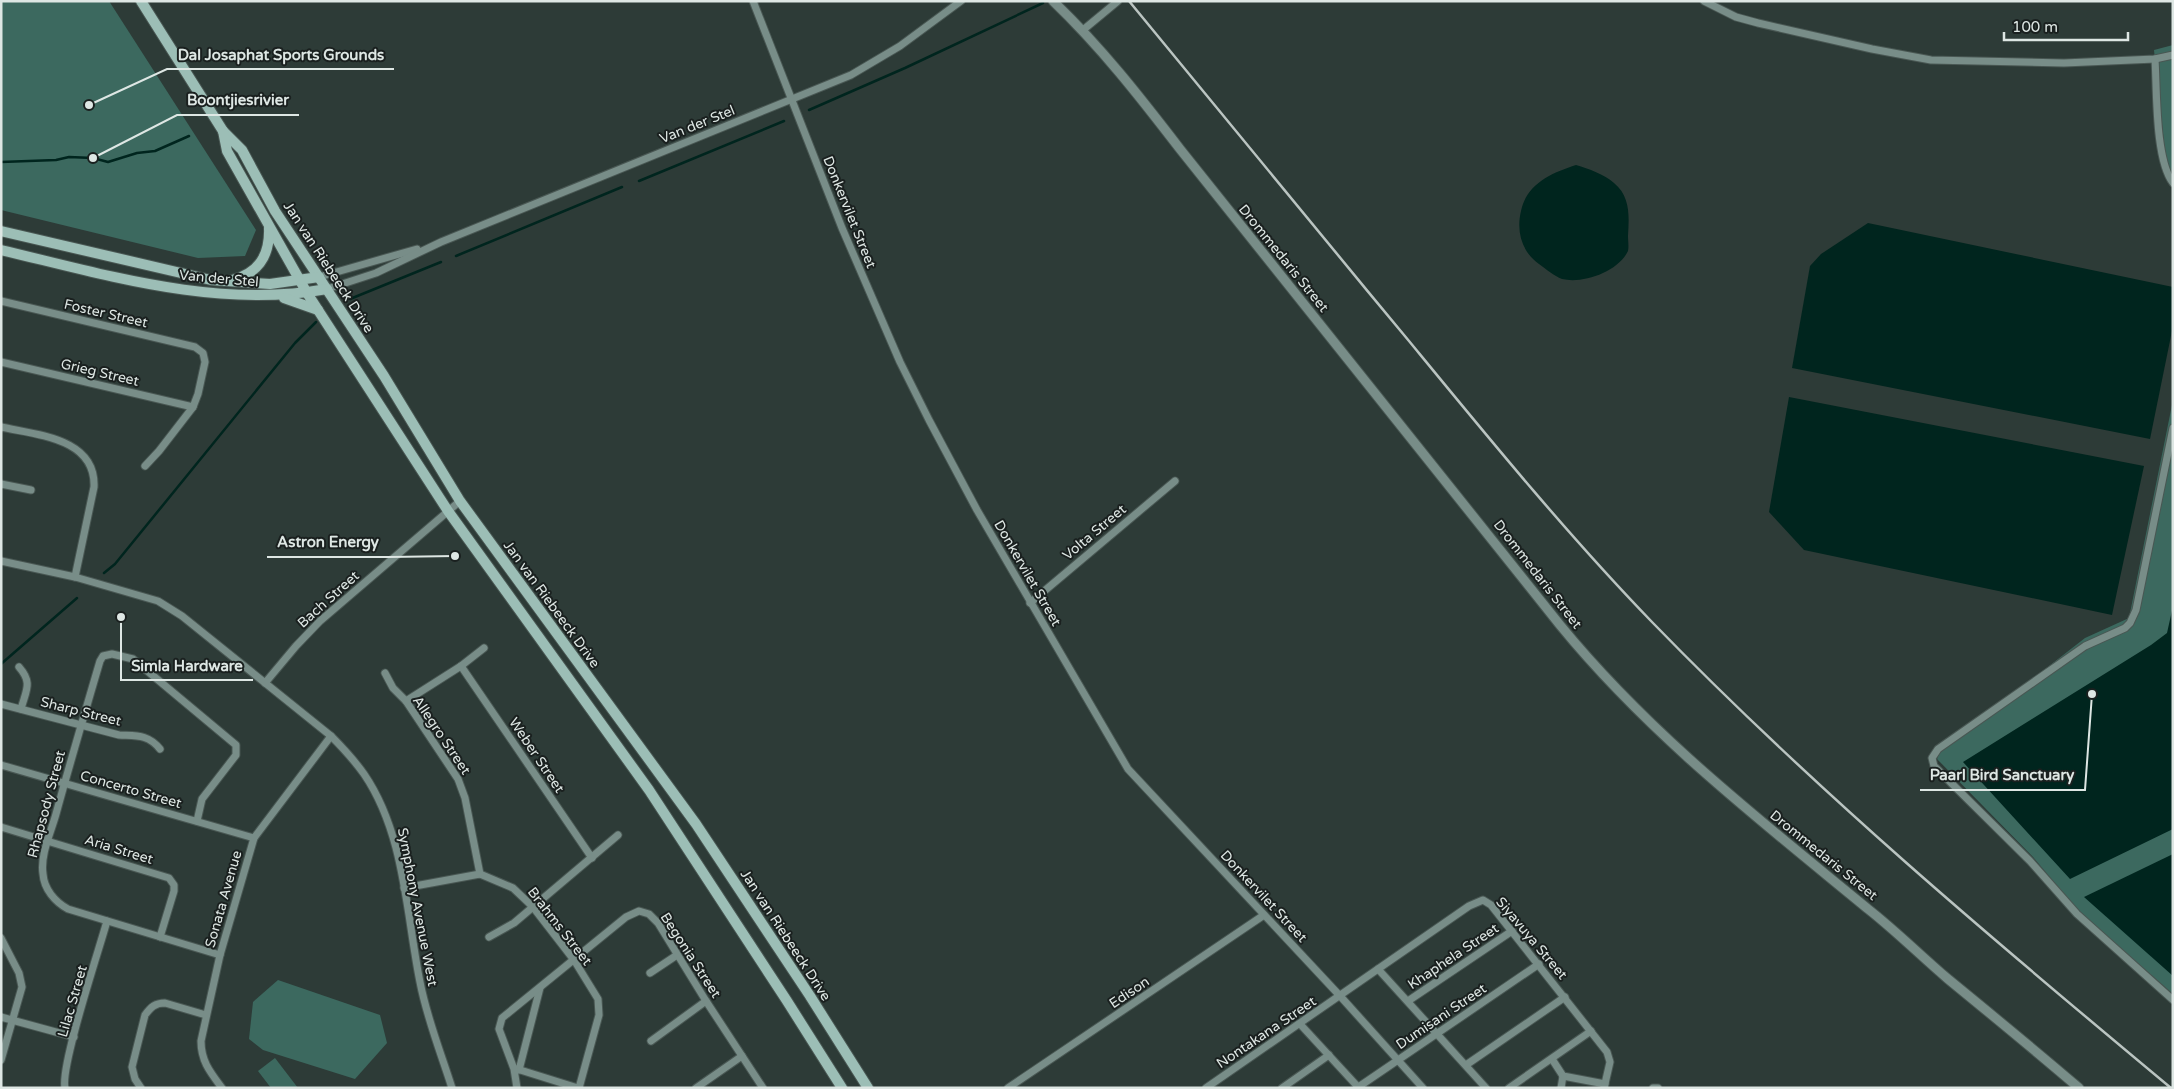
<svg xmlns="http://www.w3.org/2000/svg" width="2174" height="1089" font-family="'Varela Round',sans-serif">
<rect width="100%" height="100%" fill="#2d3b37"/>
<g fill="#3c695f">
<polygon points="1,1 109,1 256,230 245,256 198,258 1,210"/>
<polygon points="2173,45 2173,182 2167,171 2154,50"/>
<polygon points="2173,400 2173,994 2079,912 2033,857 1937,759 1940,751 2085,638 2129,618"/>
<polygon points="278,980 380,1015 387,1043 355,1079 263,1050 249,1039 253,1002"/>
<polygon points="275,1058 298,1088 271,1088 258,1071"/>
</g>
<g fill="#00251e">
<path d="M1576,165C1589,169 1604,174 1614,183C1631,197 1629,217 1628,236C1628,240 1629,247 1628,251C1618,272 1583,284 1562,279C1554,276 1546,269 1539,264C1522,252 1516,232 1521,211C1527,183 1552,173 1576,165Z"/>
<polygon points="1868,223 2173,287 2173,326 2150,439 1792,368 1810,266 1821,254"/>
<polygon points="1789,397 2144,466 2112,615 1804,550 1769,512"/>
<polygon points="2173,606 2173,829 2070,879 1963,762 2151,645 2167,633"/>
<polygon points="2173,854 2173,976 2084,897"/>
</g>
<g fill="none" stroke-linecap="round" stroke-linejoin="round">
<g stroke="#00251e" stroke-width="2.5">
<polyline points="809,110 905,68 1043,3"/>
<polyline points="1,162 56,160 69,157 93,158 108,162 137,153 155,151 189,136"/>
<polyline points="639,181 784,121"/>
<polyline points="456,256 622,187"/>
<polyline points="350,299 441,262"/>
<polyline points="104,573 115,564 295,343 316,322"/>
<polyline points="1,664 77,598"/>
</g>
<defs>
<g id="minor">
<polyline points="753,1 842,228 900,362 929,420 977,510 1128,769 1341,997 1423,1088"/>
<polyline points="1704,1 1736,17 1758,23 1872,49 1931,60 2064,63 2155,59 2173,55"/>
<polyline points="1083,30 1118,1"/>
<path d="M2155,59C2157,91 2155,159 2173,183"/>
<polyline points="319,277 417,249"/>
<polyline points="327,289 376,273 441,242 851,75 900,46 961,1"/>
<polyline points="1,301 195,347 203,353 205,362 198,394 193,407 159,451 145,466"/>
<polyline points="1,362 193,407"/>
<path d="M1,427C37,435 96,438 94,487L75,577"/>
<polyline points="2173,428 2136,610 2130,623 2125,628 2085,646 1938,749 1932,758 1934,766 2030,861 2077,914 2173,1000"/>
<polyline points="1,484 31,490"/>
<path d="M1,561L75,577L158,601L182,616L331,736C343,748 354,760 364,774C405,834 406,913 420,982C427,1019 441,1053 452,1088"/>
<polyline points="1030,603 1175,481"/>
<polyline points="461,666 592,858"/>
<path d="M19,667C33,683 26,690 21,709"/>
<polyline points="385,673 393,688 406,701 458,779 465,798 480,874"/>
<polyline points="265,683 296,646 320,621 460,501"/>
<polyline points="406,701 461,666 484,648"/>
<path d="M1,704L119,735C136,736 148,734 160,749"/>
<polyline points="1,765 254,838"/>
<path d="M197,821L202,799L236,755V745L133,659L112,654L103,656L100,661C85,712 70,763 56,814C51,832 40,855 43,874C44,889 55,902 68,909L220,955"/>
<polyline points="1,827 169,878 174,885 174,891 160,937"/>
<polyline points="404,888 480,874 513,888 533,907 574,960 598,999 599,1015 579,1088"/>
<polyline points="489,937 514,923 618,835"/>
<polyline points="1,938 19,973 22,987 1,1060"/>
<polyline points="1378,969 1486,1088"/>
<polyline points="650,973 677,955"/>
<polyline points="1408,1001 1512,931"/>
<polyline points="1,1017 74,1037"/>
<polyline points="1300,1024 1359,1088"/>
<polyline points="651,1041 706,1001"/>
<polyline points="1552,1059 1563,1076 1605,1084"/>
<polyline points="1466,1065 1565,997"/>
<polyline points="517,1069 578,1088"/>
<polyline points="519,1070 540,988"/>
<path d="M65,1088C60,1067 99,950 107,921"/>
<path d="M141,1088L135,1079L132,1067L145,1015C151,1007 155,1003 165,1003L206,1015"/>
<path d="M222,1088C210,1072 201,1061 201,1041L220,955L254,838L331,736"/>
<polyline points="517,1088 514,1069 499,1029 502,1018 626,917 639,911 649,914 658,923 706,1001 763,1088"/>
<polyline points="696,1088 742,1056"/>
<polyline points="1008,1088 1264,915"/>
<polyline points="1206,1088 1469,906 1483,900 1491,905 1607,1052 1610,1062 1604,1088"/>
<polyline points="1282,1088 1329,1055"/>
<polyline points="1357,1088 1539,964"/>
<polyline points="1509,1088 1591,1031"/>
<polyline points="1561,1088 1563,1076"/>
<polyline points="1653,1088 1658,1088"/>
</g>
<path id="tertiary" d="M1053,1C1101,47 1140,97 1180,149L1560,625C1649,734 1760,820 1868,909C1896,931 1921,956 1948,979C1992,1015 2036,1051 2079,1088"/>
<g id="secondary">
<polyline points="141,1 223,131 242,150 275,211 384,376 460,501 696,824 810,996 868,1088"/>
<polyline points="223,131 227,151 307,293 448,511 649,790 787,1001 842,1088"/>
<polyline points="1,231 211,280 270,284 319,277"/>
<path d="M1,250C107,275 217,309 327,289"/>
<path d="M232,280C259,273 270,255 269,228"/>
<polyline points="284,298 318,310"/>
</g>
</defs>
<use href="#minor" stroke="#495753" stroke-width="9"/>
<use href="#tertiary" stroke="#495753" stroke-width="11"/>
<use href="#secondary" stroke="#495753" stroke-width="12"/>
<use href="#minor" stroke="#788d88" stroke-width="7"/>
<use href="#tertiary" stroke="#788d88" stroke-width="9"/>
<use href="#secondary" stroke="#9cbeb6" stroke-width="10"/>
<path stroke="#bac4c1" stroke-width="2.5" d="M1129,1C1222,114 1315,228 1409,341C1487,436 1566,533 1652,622C1814,789 1992,939 2171,1088"/>
</g>
<g text-anchor="middle" stroke-width="4" stroke-linejoin="round" paint-order="stroke">
<g font-size="14" fill="#dee7e4" stroke="#1a201f">
<text transform="translate(697 124) rotate(-22)" y="5">Van der Stel</text>
<text transform="translate(850 212) rotate(68)" y="5">Donkervilet Street</text>
<text transform="translate(1284 258) rotate(51)" y="5">Drommedaris Street</text>
<text transform="translate(329 267) rotate(57)" y="5">Jan van Riebeeck Drive</text>
<text transform="translate(219 278) rotate(5)" y="5">Van der Stel</text>
<text transform="translate(106 313) rotate(13)" y="5">Foster Street</text>
<text transform="translate(100 372) rotate(13)" y="5">Grieg Street</text>
<text transform="translate(1094 532) rotate(-40)" y="5">Volta Street</text>
<text transform="translate(1028 573) rotate(60)" y="5">Donkervilet Street</text>
<text transform="translate(1538 574) rotate(52)" y="5">Drommedaris Street</text>
<text transform="translate(328 599) rotate(-42)" y="5">Bach Street</text>
<text transform="translate(552 604) rotate(54)" y="5">Jan van Riebeeck Drive</text>
<text transform="translate(81 711) rotate(14)" y="5">Sharp Street</text>
<text transform="translate(442 735) rotate(56)" y="5">Allegro Street</text>
<text transform="translate(537 755) rotate(56)" y="5">Weber Street</text>
<text transform="translate(131 789) rotate(16)" y="5">Concerto Street</text>
<text transform="translate(46 804) rotate(-75)" y="5">Rhapsody Street</text>
<text transform="translate(119 849) rotate(17)" y="5">Aria Street</text>
<text transform="translate(1824 855) rotate(39)" y="5">Drommedaris Street</text>
<text transform="translate(1264 896) rotate(47)" y="5">Donkervilet Street</text>
<text transform="translate(223 899) rotate(-74)" y="5">Sonata Avenue</text>
<text transform="translate(418 907) rotate(79)" y="5">Symphony Avenue West</text>
<text transform="translate(560 926) rotate(52)" y="5">Brahms Street</text>
<text transform="translate(786 935) rotate(57)" y="5">Jan van Riebeeck Drive</text>
<text transform="translate(1532 938) rotate(50)" y="5">Siyavuya Street</text>
<text transform="translate(691 955) rotate(57)" y="5">Begonia Street</text>
<text transform="translate(1453 956) rotate(-34)" y="5">Khaphela Street</text>
<text transform="translate(1129 992) rotate(-34)" y="5">Edison</text>
<text transform="translate(72 1001) rotate(-74)" y="5">Lilac Street</text>
<text transform="translate(1441 1016) rotate(-34)" y="5">Dumisani Street</text>
<text transform="translate(1266 1032) rotate(-34)" y="5">Nontakana Street</text>
</g>
</g>
<path fill="none" stroke="#dee7e4" stroke-width="2" d="M89 105L167 69H394M93 158L177 115H299M455 556L389 557H267M121 617L121 680H253M2092 694L2085 790H1920"/>
<g fill="#dee7e4" stroke="#1a201f" stroke-width="2">
<circle cx="89" cy="105" r="5"/>
<circle cx="93" cy="158" r="5"/>
<circle cx="455" cy="556" r="5"/>
<circle cx="121" cy="617" r="5"/>
<circle cx="2092" cy="694" r="5"/>
</g>
<g font-size="15" text-anchor="middle" font-weight="bold" fill="#dee7e4" stroke="#1a201f" stroke-width="4" stroke-linejoin="round" paint-order="stroke">
<text x="281" y="60">Dal Josaphat Sports Grounds</text>
<text x="238" y="105">Boontjiesrivier</text>
<text x="328" y="547">Astron Energy</text>
<text x="187" y="671">Simla Hardware</text>
<text x="2002" y="780">Paarl Bird Sanctuary</text>
</g>
<rect width="2174" height="1089" fill="none" stroke="#dee7e4" stroke-width="5"/>
<path d="M2004 32v8h124v-8" fill="none" stroke="#dee7e4" stroke-width="2.5"/>
<text x="2012" y="32" font-size="15" fill="#dee7e4" stroke="#1a201f" stroke-width="4" paint-order="stroke">100 m</text>
</svg>
